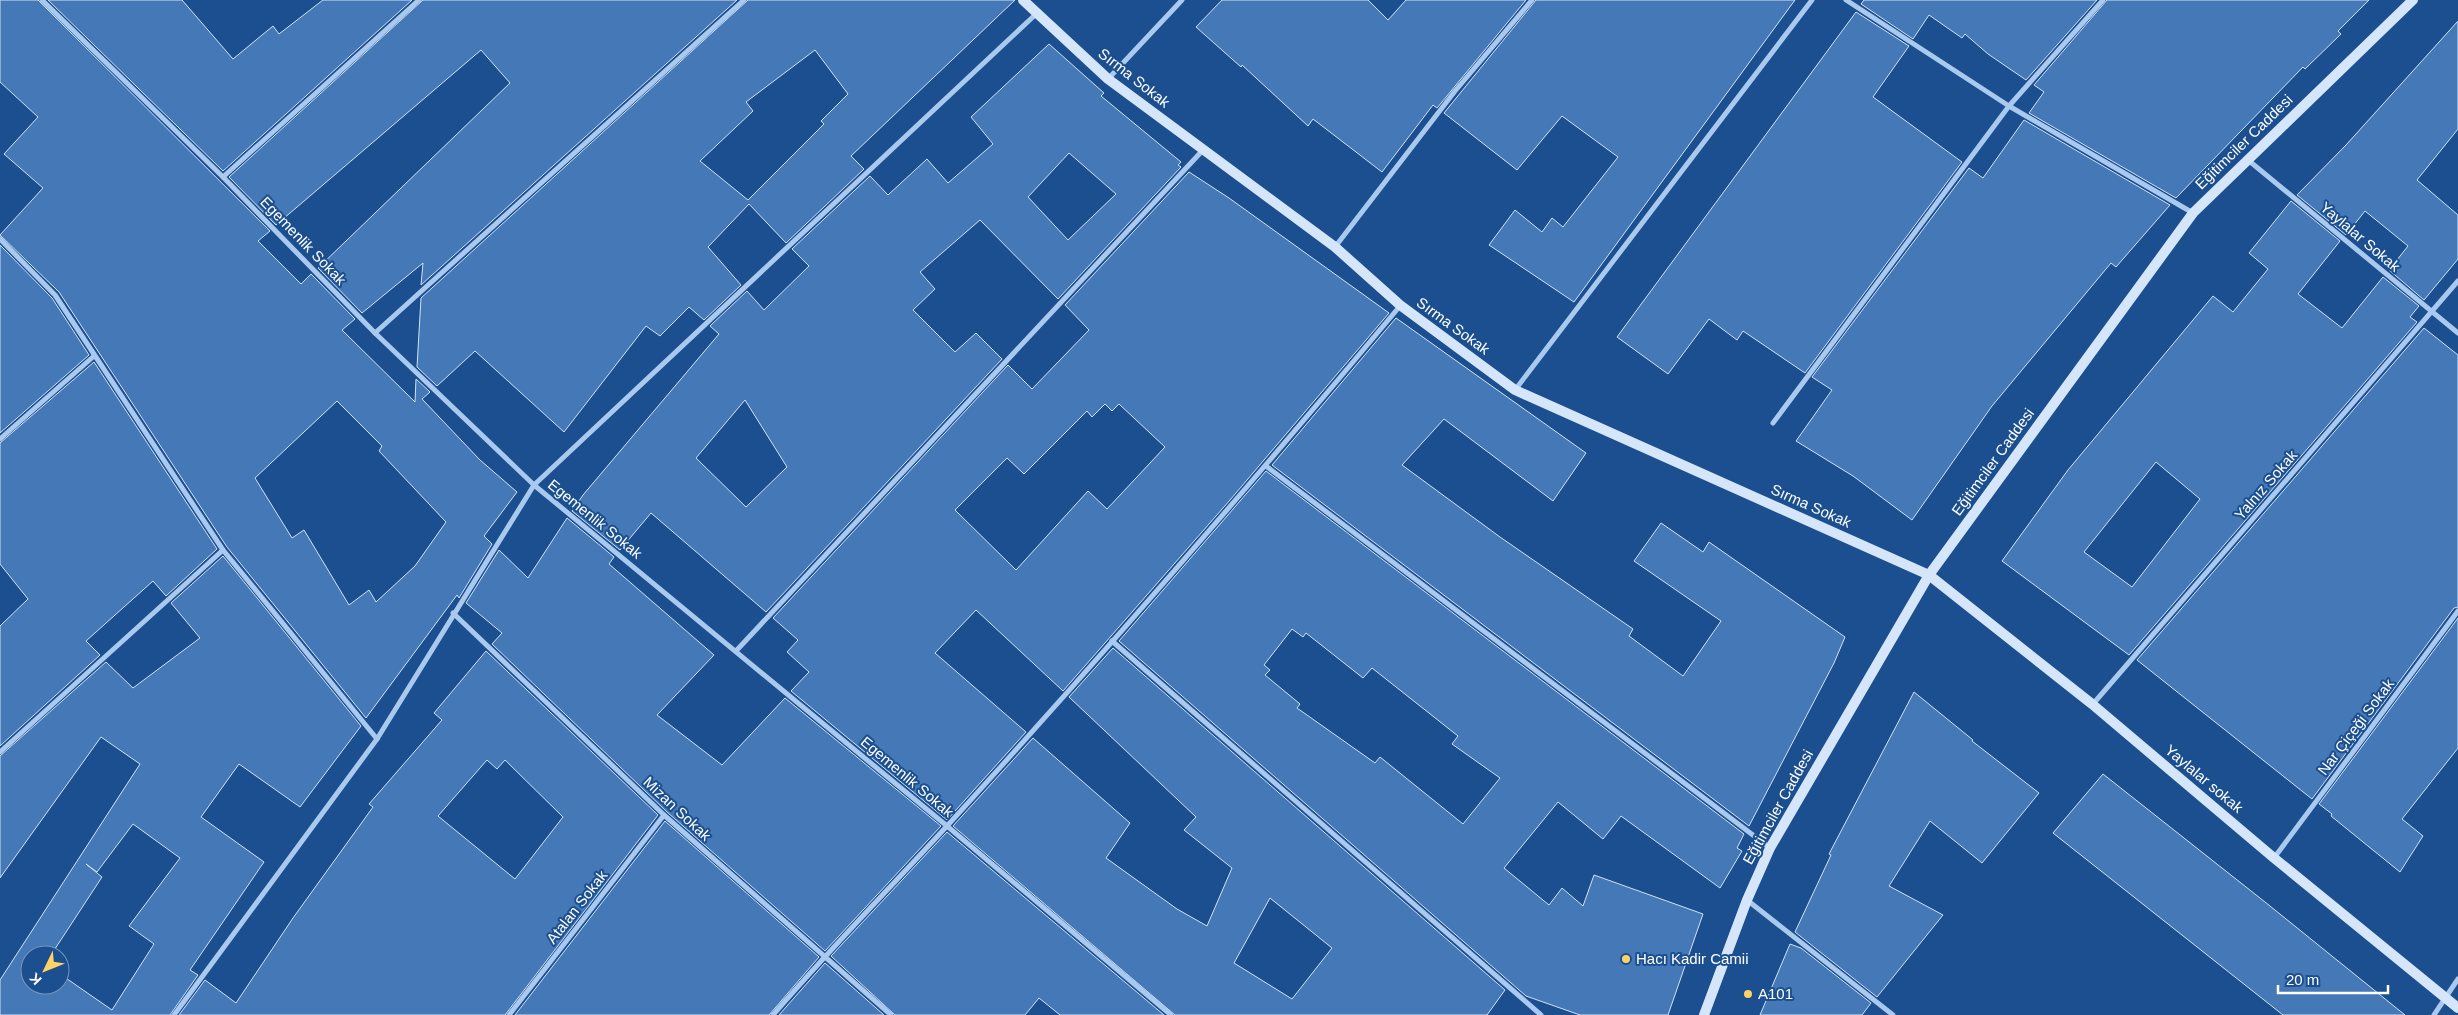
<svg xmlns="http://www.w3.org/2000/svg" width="2458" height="1015" font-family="Helvetica,sans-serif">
<rect width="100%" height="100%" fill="#1b4f8f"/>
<g fill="#4478b7" stroke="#cfe3fa" fill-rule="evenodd">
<path d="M0,0H38L270,231L258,241L301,284L311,274L355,319L342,330L415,402L416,379L430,392L422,399L480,460L517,492L484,536L492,544L459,598L457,595L366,718L227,547L59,292L0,235L43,188L4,154L38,117L0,82ZM337,401L382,446L379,451L446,522L415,566L376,602L369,590L349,605L304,530L292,538L255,478Z"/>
<polygon points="48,0 182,0 233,59 273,26 279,34 323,0 412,0 223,171"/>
<polygon points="423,0 737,0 421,285 423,263 362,313 318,268 510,83 481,50 276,225 229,177"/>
<path d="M748,0H1015L851,156L864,169L786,243L749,204L708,247L741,285L704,320L689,307L660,336L646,326L564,432L475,351L437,386L417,367L421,298ZM815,50L848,94L821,121L824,124L748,200L700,161L753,111L746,102Z"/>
<polygon points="1222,0 1368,0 1388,20 1406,0 1526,0 1437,108 1433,105 1382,172 1313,119 1308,126 1242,65 1241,67 1196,27"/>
<polygon points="1536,0 1795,0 1574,302 1489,245 1515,210 1542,232 1552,218 1563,227 1618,157 1562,116 1517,170 1444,113"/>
<polygon points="1864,0 2097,0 2026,80 1988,54 1965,34 1962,38 1929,15 1913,39 1861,4"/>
<polygon points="2107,0 2369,0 2338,31 2341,34 2305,69 2303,67 2176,198 2029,113 2044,92 2034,85"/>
<polygon points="1856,12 1909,46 1873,97 1962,162 1805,373 1743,331 1737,340 1709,319 1668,374 1617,337"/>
<polygon points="2458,21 2458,129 2417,180 2458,215 2458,259 2424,300 2389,270 2408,246 2365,211 2346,235 2297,195 2346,145"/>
<path d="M1049,44L1104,93L1101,96L1181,162L1178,165L1181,167L1058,299L980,220L920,272L935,289L913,310L955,352L976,333L1002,359L766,612L651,513L620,550L572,511L583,495L719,334L710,326L747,291L764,310L809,266L792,249L870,176L888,195L927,159L948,183L993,144L971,117ZM1069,153L1116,194L1068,240L1028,197ZM745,400L787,467L746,507L696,458Z"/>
<polygon points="2024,120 2170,205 2116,267 2111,263 1992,406 1912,520 1853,476 1796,441 1832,390 1812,377 1969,168 1983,178"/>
<path d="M1189,172L1229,198L1389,313L1230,500L1063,691L976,610L935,653L1026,732L947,820L791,691L809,672L787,652L798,640L773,618L1008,365L1032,389L1089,330L1065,305ZM1105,404L1112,411L1119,404L1165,447L1107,509L1088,491L1016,570L955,510L1007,458L1024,474L1087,411L1092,417Z"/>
<path d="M2291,201L2340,241L2298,294L2342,328L2383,277L2419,306L2410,317L2417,322L2129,655L2002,561L2068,470L2213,296L2233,312L2268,269L2249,253ZM2156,462L2200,499L2132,587L2084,552Z"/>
<polygon points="0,245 52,298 89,355 0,433"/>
<polygon points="1396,318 1586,453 1553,501 1444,419 1402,465 1500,537 1633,629 1629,636 1683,676 1721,621 1634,561 1661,523 1703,552 1709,542 1845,637 1834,663 1749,826 1272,465"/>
<polygon points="2424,328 2458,355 2458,607 2454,608 2312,799 2137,660"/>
<polygon points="94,362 217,549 166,596 153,581 86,641 100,655 0,746 0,626 28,599 0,564 0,443"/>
<path d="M1266,471L1744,834L1737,848L1742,851L1720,888L1621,816L1603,839L1558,802L1504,868L1549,905L1562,888L1583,906L1594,875L1703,914L1668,1015H1580L1526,996L1119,641ZM1292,629L1303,637L1306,633L1363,678L1372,668L1458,736L1452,744L1500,778L1463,824L1380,757L1375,763L1297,708L1300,704L1265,675L1270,670L1264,665Z"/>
<polygon points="567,518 614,557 609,564 714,655 657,715 722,765 785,698 941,826 825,951 667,812 492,644 502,633 466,603 499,550 528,578"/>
<path d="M223,556L361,726L300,807L239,764L201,817L264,862L190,970L198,975L170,1015H0V980L140,764L101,737L0,878V756L106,662L133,688L200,638L171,603ZM133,824L180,858L129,926L154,944L112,1010L60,974V985H30V955H51L102,877L86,864L97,872Z"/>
<polygon points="2458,618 2458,748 2402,819 2423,836 2400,872 2331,816 2332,814 2319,804"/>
<path d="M1113,648L1505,990L1487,1015H1175L953,826L1033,738L1130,823L1106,858L1177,909L1207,926L1232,868L1184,830L1196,817L1069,697ZM1270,898L1332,948L1292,999L1234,963Z"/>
<path d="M486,651L658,815L505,1015H179L205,980L236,1003L293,918L373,807L369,804L442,720L434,713ZM487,760L497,769L505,760L563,817L515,879L438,816Z"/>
<polygon points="1914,692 1973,740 1972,741 2039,793 1982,863 1930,821 1889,886 1943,915 1877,997 1795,932 1831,855 1829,854"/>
<polygon points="2103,774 2265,902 2405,1015 2283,1015 2053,833"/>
<polygon points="665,821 819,957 769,1015 515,1015"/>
<polygon points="947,832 1164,1015 1060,1015 1039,998 1025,1015 895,1015 831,956"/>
<polygon points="1790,944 1801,948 1871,1003 1862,1015 1760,1015"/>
<polygon points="825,963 884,1015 779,1015"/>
</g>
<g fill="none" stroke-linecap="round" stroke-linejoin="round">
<g stroke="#a9c9ee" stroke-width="5">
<polyline points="42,0 223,177 375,333 534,485 947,826 1171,1015"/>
<polyline points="1846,0 2009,106 2193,213"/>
<polyline points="1108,79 1182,0"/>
<polyline points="2248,160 2458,333"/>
<polyline points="223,177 419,0"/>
<polyline points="0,239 55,295 223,550 377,739"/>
<polyline points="1335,247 1455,91 1532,0"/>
<polyline points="375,333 744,0"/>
<polyline points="1515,390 1812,0"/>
<polyline points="1773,423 2009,106 2103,0"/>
<polyline points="0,439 94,356"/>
<polyline points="1266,466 1770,848"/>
<polyline points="453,613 664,815 891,1015"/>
<polyline points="1112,641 1541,1015"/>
<polyline points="736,651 1203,150"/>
<polyline points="2093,704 2458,281"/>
<polyline points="0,752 223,550"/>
<polyline points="2274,858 2458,611"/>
<polyline points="1747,900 1893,1015"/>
<polyline points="174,1015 377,739 534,485 1036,14"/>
<polyline points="509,1015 664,815"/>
<path d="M773,1015C829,950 889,889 947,826C1102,656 1253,482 1400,306"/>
<polyline points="2434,1015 2458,979"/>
</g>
<g stroke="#d6e6fa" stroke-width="10">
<polyline points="1023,0 1108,79 1335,247 1400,305 1515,390 1929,575 2092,704 2274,858 2458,1008"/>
<polyline points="1704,1015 1747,900 1770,848 1929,575 2193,213 2413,0"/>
</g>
</g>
<g fill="#ffd166" stroke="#1b4f8f" stroke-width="2">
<circle cx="1626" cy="959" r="5"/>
<circle cx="1748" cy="994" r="5"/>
</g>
<g text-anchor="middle" stroke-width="4" stroke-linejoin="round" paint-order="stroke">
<g font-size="15" fill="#fff" stroke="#1b4f8f">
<text transform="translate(1134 78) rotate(38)" y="5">Sırma Sokak</text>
<text transform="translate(2244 142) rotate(-44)" y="5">Eğitimciler Caddesi</text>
<text transform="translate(2360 237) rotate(40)" y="5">Yaylalar Sokak</text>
<text transform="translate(303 241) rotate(46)" y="5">Egemenlik Sokak</text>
<text transform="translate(1453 326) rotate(36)" y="5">Sırma Sokak</text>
<text transform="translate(1993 462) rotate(-54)" y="5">Eğitimciler Caddesi</text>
<text transform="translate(2266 485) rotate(-49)" y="5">Yalnız Sokak</text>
<text transform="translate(1811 506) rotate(24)" y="5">Sırma Sokak</text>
<text transform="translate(595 519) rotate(39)" y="5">Egemenlik Sokak</text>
<text transform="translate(2356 727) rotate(-53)" y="5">Nar Çiçeği Sokak</text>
<text transform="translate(907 777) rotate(40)" y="5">Egemenlik Sokak</text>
<text transform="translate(2204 779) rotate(40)" y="5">Yaylalar sokak</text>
<text transform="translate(1778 807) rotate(-61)" y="5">Eğitimciler Caddesi</text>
<text transform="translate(677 809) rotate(43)" y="5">Mizan Sokak</text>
<text transform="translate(577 907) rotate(-52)" y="5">Atalan Sokak</text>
</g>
<g font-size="15" fill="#fff" stroke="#1b4f8f" text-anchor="start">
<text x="1636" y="964">Hacı Kadir Camii</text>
<text x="1758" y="999">A101</text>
</g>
</g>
<g transform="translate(45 970) rotate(227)"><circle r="24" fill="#1b4f8f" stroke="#7695bc"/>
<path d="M0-4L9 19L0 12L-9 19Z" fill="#ffd166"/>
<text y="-8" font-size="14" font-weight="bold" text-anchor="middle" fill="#ffffff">K</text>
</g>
<path d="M2278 985v8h110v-8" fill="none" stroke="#ffffff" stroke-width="2.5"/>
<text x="2286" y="985" font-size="15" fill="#ffffff" stroke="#1b4f8f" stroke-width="4" paint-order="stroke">20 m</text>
</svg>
